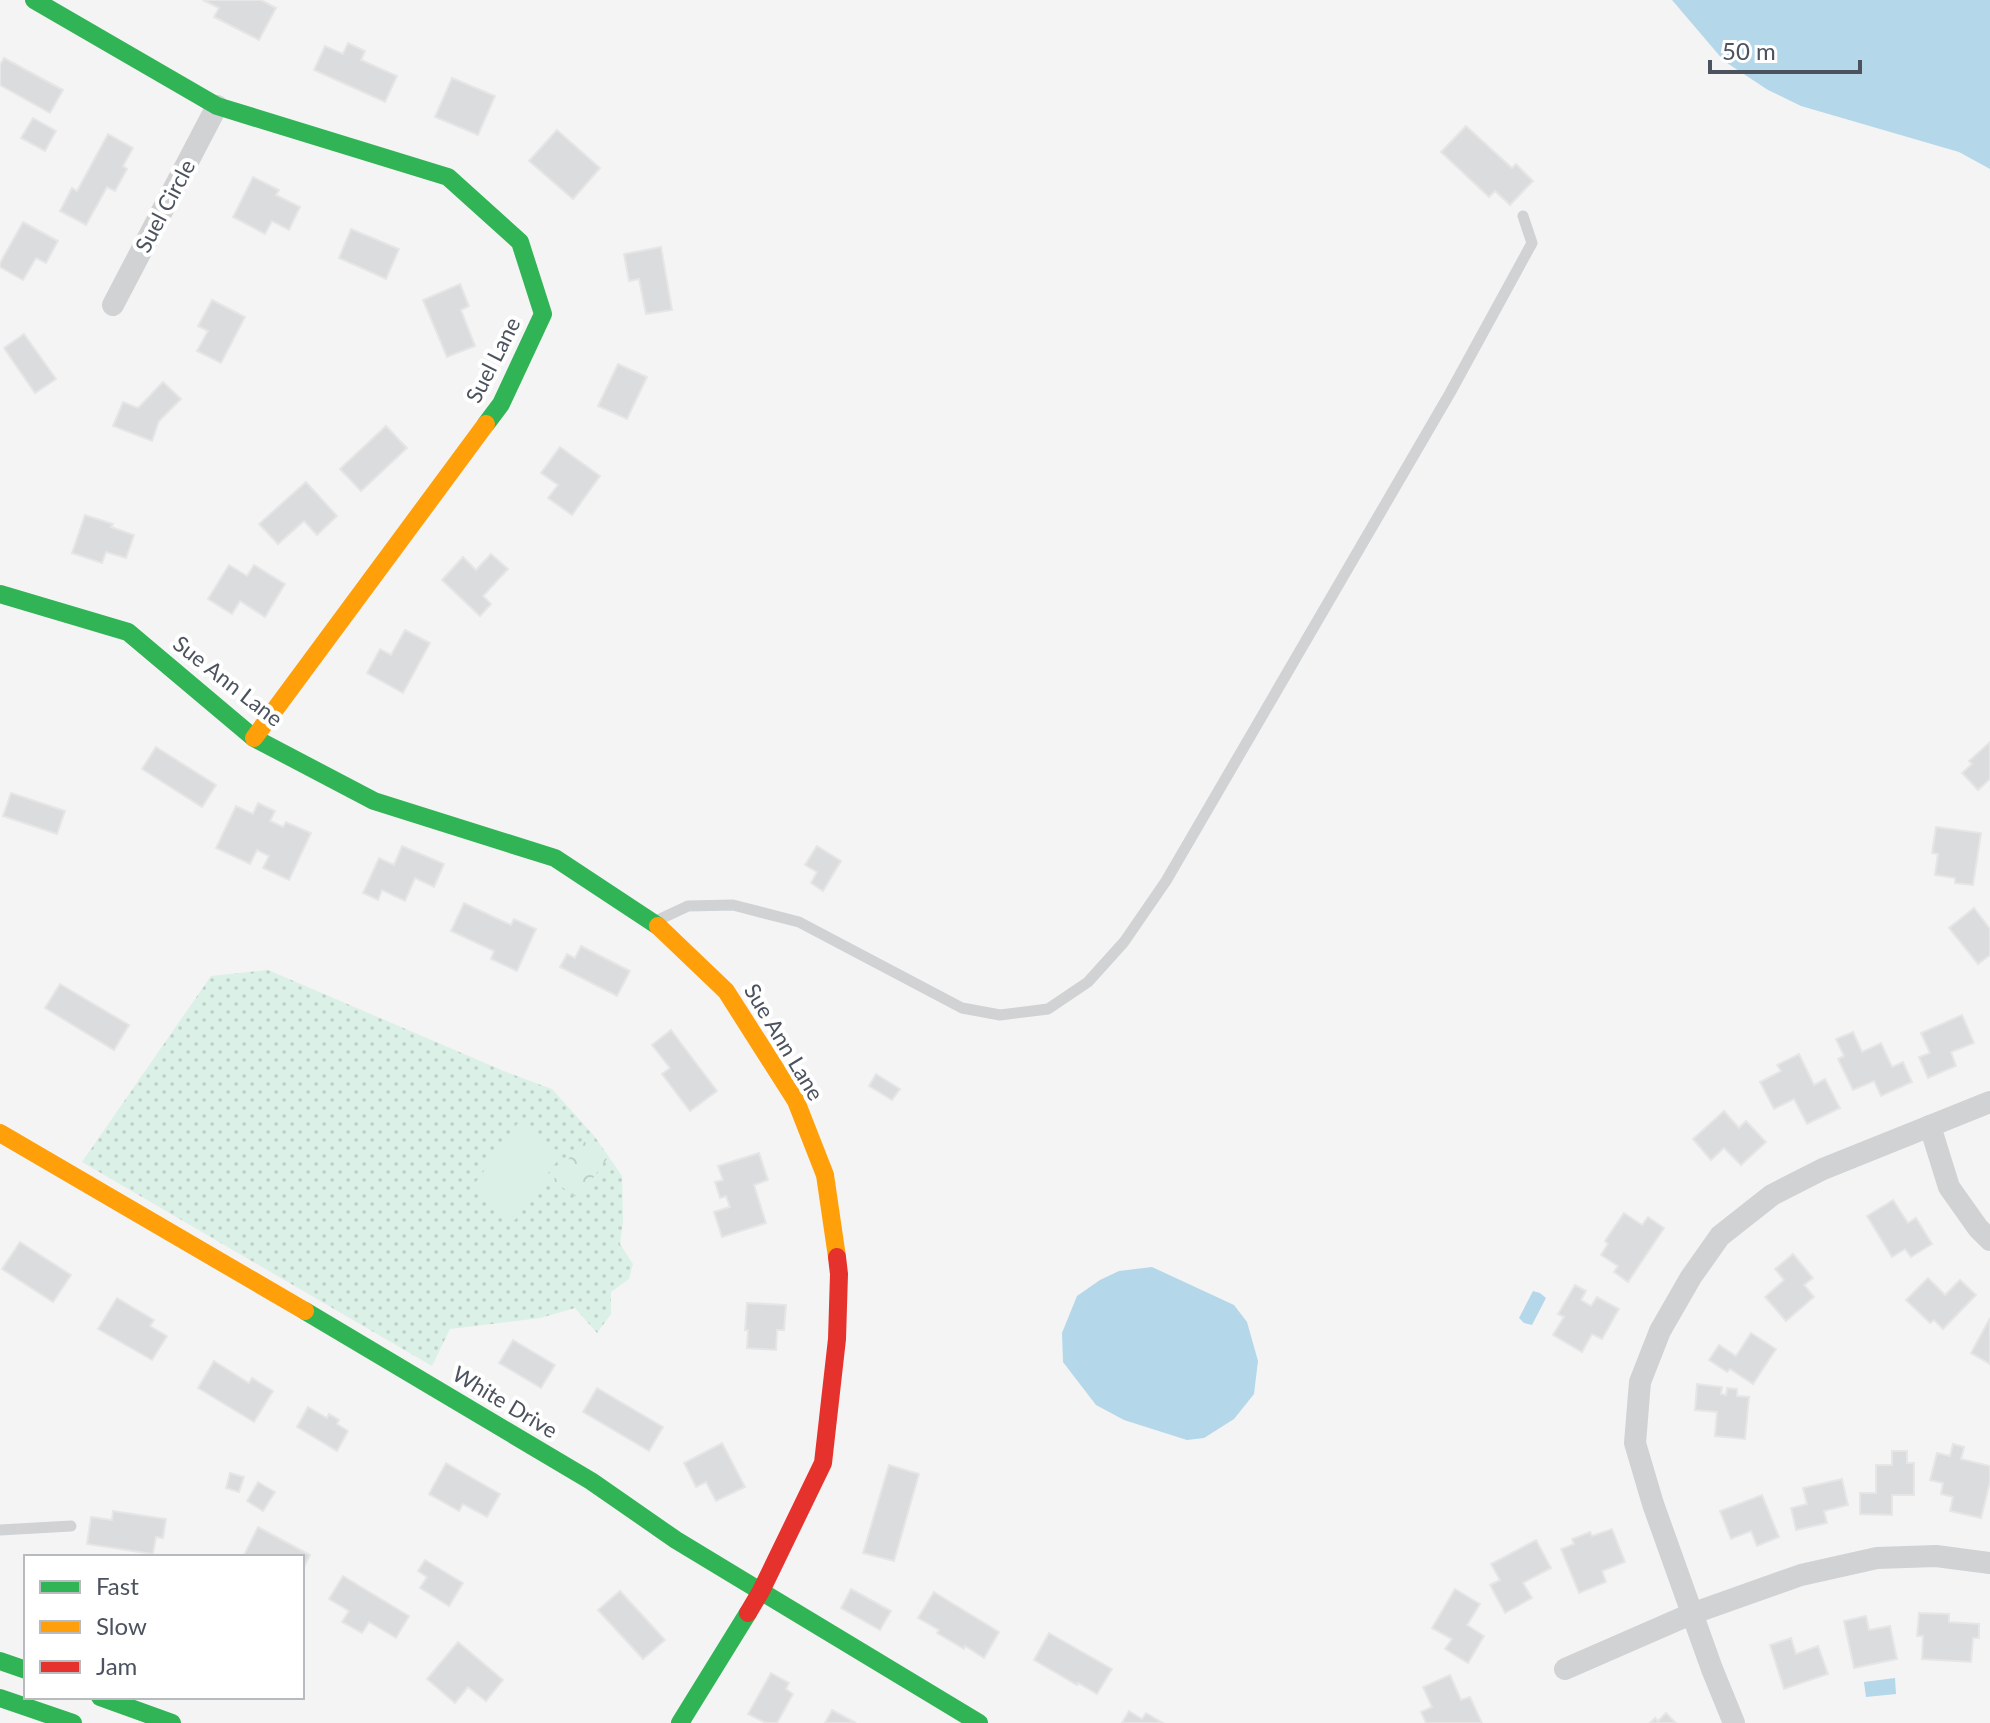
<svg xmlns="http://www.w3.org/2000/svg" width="1990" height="1723" font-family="Lato,sans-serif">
<defs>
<pattern id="grass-dots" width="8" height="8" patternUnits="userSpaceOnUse" patternTransform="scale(2)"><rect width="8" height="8" fill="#dbf0e6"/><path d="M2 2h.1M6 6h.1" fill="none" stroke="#bed0c8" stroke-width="1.8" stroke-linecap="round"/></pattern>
<pattern id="forest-crowns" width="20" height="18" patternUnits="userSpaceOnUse" patternTransform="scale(2)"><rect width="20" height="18" fill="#dbf0e6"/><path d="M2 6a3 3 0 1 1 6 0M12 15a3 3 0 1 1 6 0" fill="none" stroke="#bed0c8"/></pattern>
</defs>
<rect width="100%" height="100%" fill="#f4f4f4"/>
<polygon fill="url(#grass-dots)" points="268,970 506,1072 552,1089 595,1137 622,1176 623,1221 620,1244 633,1264 629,1279 611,1292 611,1314 597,1333 575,1308 540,1318 450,1329 432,1366 82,1162 211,976"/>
<polygon fill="url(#forest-crowns)" points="582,1140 607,1159 578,1198 553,1181"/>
<polygon fill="#dbf0e6" points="518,1123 562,1154 515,1220 471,1189"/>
<g fill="#b4d7ea">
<polygon points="1672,0 1990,0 1990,169 1959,152 1801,106 1768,90 1724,61"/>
<polygon points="1152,1267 1234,1305 1247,1322 1258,1361 1254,1394 1234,1419 1204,1438 1187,1440 1124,1420 1096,1405 1063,1362 1062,1333 1077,1296 1100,1280 1119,1271"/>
<polygon points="1533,1291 1540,1293 1546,1298 1532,1325 1524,1323 1519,1318"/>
<polygon points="1895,1678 1896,1694 1866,1697 1864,1682"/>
</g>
<g fill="#dbdcde" stroke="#e6e6e6" stroke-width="2">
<polygon points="203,0 261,0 276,8 259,40 214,17 219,8"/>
<polygon points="348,43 365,51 361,60 397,76 385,102 314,70 325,46 343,54"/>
<polygon points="4,58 63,90 50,113 0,85 0,65"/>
<polygon points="452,78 495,96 478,135 435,117"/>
<polygon points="33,118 56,131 45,151 21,138"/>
<polygon points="1466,126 1512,168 1516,164 1533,181 1510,205 1495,191 1489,197 1441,152"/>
<polygon points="557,130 600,168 573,199 529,161"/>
<polygon points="108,134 133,148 123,166 127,169 115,191 107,187 86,225 60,211 72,188 77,191"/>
<polygon points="253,177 279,190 276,195 300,207 289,230 272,221 265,234 233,217"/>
<polygon points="23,222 58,241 46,263 36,258 23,280 0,267 0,263"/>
<polygon points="351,229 399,249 386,279 339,258"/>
<polygon points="661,247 672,310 646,314 639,279 629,281 624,254"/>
<polygon points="460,284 469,306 461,310 475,346 447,357 423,300"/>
<polygon points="212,300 245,317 221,363 197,351 208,331 198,326"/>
<polygon points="24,334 56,379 35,393 4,348"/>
<polygon points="618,364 647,377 627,419 598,406"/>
<polygon points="163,382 181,399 159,421 152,441 113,426 123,402 138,408"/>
<polygon points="386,426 407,448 361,491 340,469"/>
<polygon points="560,447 600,476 572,515 548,498 558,485 541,473"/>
<polygon points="306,482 337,516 317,535 304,521 278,544 259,524"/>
<polygon points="85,515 113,524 111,527 134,535 126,558 106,552 102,563 72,553"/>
<polygon points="491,554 508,569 483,596 491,604 480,616 442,580 463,557 476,570"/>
<polygon points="229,565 247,576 254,565 285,584 265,617 240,601 232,614 208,599"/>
<polygon points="405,630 430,643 403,693 367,673 380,649 391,655"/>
<polygon points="1990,742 1990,779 1978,790 1962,773 1972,764 1969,761"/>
<polygon points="156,747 216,785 202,807 142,769"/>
<polygon points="11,793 65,811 57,834 3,816"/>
<polygon points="258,803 275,811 270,821 283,827 286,822 311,833 289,880 263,868 269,856 257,850 250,864 216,848 236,806 253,814"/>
<polygon points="1936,827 1981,833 1973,885 1955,883 1955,878 1935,875 1938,854 1932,853"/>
<polygon points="402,846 444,864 434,887 415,878 405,901 382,890 378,900 363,893 379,858 394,865"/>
<polygon points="817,846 841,861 823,891 811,883 817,872 805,865"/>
<polygon points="464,903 511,925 514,919 536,929 517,971 491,959 494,951 451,931"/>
<polygon points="1974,908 1990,929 1990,955 1978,964 1949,928"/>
<polygon points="581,946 630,971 617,996 560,967 567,954 575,958"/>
<polygon points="60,984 129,1025 114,1050 45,1008"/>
<polygon points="1962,1015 1974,1043 1951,1052 1956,1066 1928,1078 1919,1057 1930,1053 1921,1033"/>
<polygon points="671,1030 717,1091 690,1111 662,1074 670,1068 652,1045"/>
<polygon points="1853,1032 1862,1052 1881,1043 1892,1067 1903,1062 1912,1082 1881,1096 1874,1081 1853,1090 1838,1059 1844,1056 1836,1039"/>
<polygon points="1799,1054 1814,1085 1825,1079 1840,1108 1807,1124 1794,1099 1774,1109 1760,1082 1781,1071 1777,1065"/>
<polygon points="876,1074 900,1089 892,1100 869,1086"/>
<polygon points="1724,1111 1739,1128 1746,1121 1766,1142 1741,1165 1724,1148 1711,1160 1693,1139"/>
<polygon points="759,1153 768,1180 754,1185 766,1223 722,1237 714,1212 730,1207 726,1196 720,1198 715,1182 723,1180 718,1166"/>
<polygon points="1893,1200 1908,1223 1916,1218 1932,1244 1911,1257 1905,1249 1892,1257 1867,1216"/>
<polygon points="1624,1213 1642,1225 1648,1217 1664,1228 1628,1282 1614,1272 1618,1266 1601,1255 1608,1244 1605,1241"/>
<polygon points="20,1242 71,1275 53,1302 2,1269"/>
<polygon points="1793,1254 1813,1278 1804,1285 1814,1297 1786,1321 1765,1297 1784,1280 1775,1269"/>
<polygon points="1928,1278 1945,1295 1960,1280 1976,1295 1943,1329 1934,1320 1930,1323 1906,1300"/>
<polygon points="1575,1285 1586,1291 1581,1300 1591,1306 1597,1297 1619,1309 1602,1339 1592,1334 1582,1352 1553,1335 1564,1317 1558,1314"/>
<polygon points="117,1298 154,1320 150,1326 167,1336 152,1360 98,1329"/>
<polygon points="747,1303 786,1305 784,1330 777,1330 776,1350 747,1348 748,1330 745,1330"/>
<polygon points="1990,1318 1990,1364 1971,1353"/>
<polygon points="1751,1333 1776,1349 1753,1384 1730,1369 1727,1372 1709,1360 1719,1345 1736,1356"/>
<polygon points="513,1340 555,1365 541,1388 499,1363"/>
<polygon points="214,1361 249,1383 252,1378 273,1391 254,1422 198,1388"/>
<polygon points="1697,1384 1722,1387 1721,1394 1726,1395 1727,1388 1737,1389 1737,1396 1749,1397 1745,1439 1715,1436 1717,1412 1695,1410"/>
<polygon points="597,1388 663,1427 649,1451 583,1412"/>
<polygon points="308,1407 327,1418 329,1414 339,1420 337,1424 348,1431 337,1451 297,1427"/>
<polygon points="722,1443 745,1487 716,1501 706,1482 696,1487 684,1463"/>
<polygon points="1953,1444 1964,1447 1961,1459 1990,1466 1990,1482 1981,1518 1950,1511 1953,1497 1941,1494 1943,1483 1930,1480 1937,1453 1950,1456"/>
<polygon points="1892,1451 1907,1451 1907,1463 1914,1463 1914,1495 1892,1495 1892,1515 1860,1514 1860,1493 1876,1493 1876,1465 1892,1465"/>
<polygon points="446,1463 500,1494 487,1517 463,1504 459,1511 429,1494"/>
<polygon points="889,1465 919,1474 894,1561 863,1553"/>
<polygon points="230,1473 244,1477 239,1492 226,1488"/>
<polygon points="1842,1479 1848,1505 1824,1511 1827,1523 1796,1530 1791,1508 1807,1504 1803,1488"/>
<polygon points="258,1482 275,1492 263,1511 247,1501"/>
<polygon points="1762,1495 1779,1537 1757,1546 1751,1531 1731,1539 1720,1511"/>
<polygon points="113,1511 166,1519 163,1538 156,1537 153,1554 87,1544 91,1517 112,1520"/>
<polygon points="258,1527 310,1555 302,1571 302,1557 243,1557"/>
<polygon points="1612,1529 1625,1562 1602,1571 1606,1582 1579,1593 1561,1549 1574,1544 1572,1539 1590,1532 1592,1536"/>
<polygon points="1536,1540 1551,1568 1523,1583 1532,1598 1505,1613 1490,1585 1500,1580 1491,1564"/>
<polygon points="425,1560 463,1583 449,1606 420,1588 427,1577 418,1571"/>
<polygon points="343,1576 409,1616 396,1638 369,1622 362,1633 342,1622 349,1611 329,1599"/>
<polygon points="851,1589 891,1611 880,1630 841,1608"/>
<polygon points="1455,1589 1480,1604 1467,1625 1484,1636 1468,1663 1445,1649 1452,1639 1432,1628"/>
<polygon points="620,1591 665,1640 643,1659 598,1610"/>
<polygon points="934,1592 999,1632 984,1658 965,1646 964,1649 937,1633 939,1630 918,1618"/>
<polygon points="1919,1613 1949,1614 1949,1622 1979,1624 1979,1638 1973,1638 1971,1662 1922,1659 1923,1636 1917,1636"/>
<polygon points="1866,1616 1869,1630 1890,1626 1897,1659 1854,1668 1844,1621"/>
<polygon points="1049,1633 1112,1669 1097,1694 1078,1683 1077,1685 1034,1660"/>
<polygon points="1791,1638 1796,1654 1818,1646 1828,1674 1784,1689 1770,1645"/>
<polygon points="458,1642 503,1680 486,1701 468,1687 455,1703 427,1679"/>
<polygon points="771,1673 789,1683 786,1689 793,1694 777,1723 766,1723 748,1714"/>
<polygon points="1450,1675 1461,1700 1470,1697 1482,1723 1426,1723 1421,1712 1432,1707 1423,1687"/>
<polygon points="832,1710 856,1723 825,1723"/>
<polygon points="1129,1711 1142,1719 1146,1713 1163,1723 1122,1723"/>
<polygon points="1666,1713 1676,1723 1650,1723 1655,1718 1658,1721"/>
</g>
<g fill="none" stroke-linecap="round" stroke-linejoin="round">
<g stroke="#d0d2d4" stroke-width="11">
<polyline points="658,920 688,906 733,905 799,922 962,1008 1000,1015 1048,1009 1088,982 1124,942 1166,881 1450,393 1532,243 1523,216"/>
<polyline points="0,1530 71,1526"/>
</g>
<g stroke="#d0d2d4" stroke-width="22">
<polyline points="113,305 217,106"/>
<polyline points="1930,1126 1949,1187 1978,1228 1990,1240"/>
<polyline points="1565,1669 1691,1614 1801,1575 1877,1558 1936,1556 1990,1563"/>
<polyline points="1734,1723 1712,1669 1653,1504 1635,1443 1640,1382 1660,1331 1691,1277 1720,1236 1772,1195 1823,1169 1990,1102"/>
</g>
<g stroke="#30b455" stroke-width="18">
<polyline points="34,0 217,106 448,177 520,242 543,314 501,404 486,424"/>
<polyline points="0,594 128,632 254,738 374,801 555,858 658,926"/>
<polyline points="305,1311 591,1481 676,1540 979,1723"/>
<polyline points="0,1661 26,1670"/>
<polyline points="100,1697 172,1723"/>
<polyline points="0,1698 73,1723"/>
<polyline points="680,1723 748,1613"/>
</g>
<g stroke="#ff9f0a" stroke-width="18">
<polyline points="254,738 486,424"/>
<polyline points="658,926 726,991 796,1101 825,1175 837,1257"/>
<polyline points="0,1133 305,1311"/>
</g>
<polyline stroke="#e5322d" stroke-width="18" points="748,1613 761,1591 823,1463 837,1339 839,1274 837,1257"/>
</g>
<g text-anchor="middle" stroke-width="8" stroke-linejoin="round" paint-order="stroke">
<g font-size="22" fill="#4c535f" stroke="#fff">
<text transform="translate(165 206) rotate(-62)" y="8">Suel Circle</text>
<text transform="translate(493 360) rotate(-63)" y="8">Suel Lane</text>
<text transform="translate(228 681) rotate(38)" y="8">Sue Ann Lane</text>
<text transform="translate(784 1042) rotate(59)" y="8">Sue Ann Lane</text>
<text transform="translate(505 1402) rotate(31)" y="8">White Drive</text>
</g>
</g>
<rect x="24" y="1555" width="280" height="144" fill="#ffffff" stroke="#b7babf" stroke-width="2"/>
<rect x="40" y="1581" width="40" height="12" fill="#30b455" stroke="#b7babf" stroke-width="2"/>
<text x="96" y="1595" font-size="24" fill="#4c535f">Fast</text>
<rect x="40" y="1621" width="40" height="12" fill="#ff9f0a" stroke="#b7babf" stroke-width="2"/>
<text x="96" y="1635" font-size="24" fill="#4c535f">Slow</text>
<rect x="40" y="1661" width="40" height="12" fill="#e5322d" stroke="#b7babf" stroke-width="2"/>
<text x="96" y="1675" font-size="24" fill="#4c535f">Jam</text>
<path d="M1710 60v12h150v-12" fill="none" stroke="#4c535f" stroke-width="4"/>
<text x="1722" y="60" font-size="24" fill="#4c535f" stroke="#ffffff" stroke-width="6" paint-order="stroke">50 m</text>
</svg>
